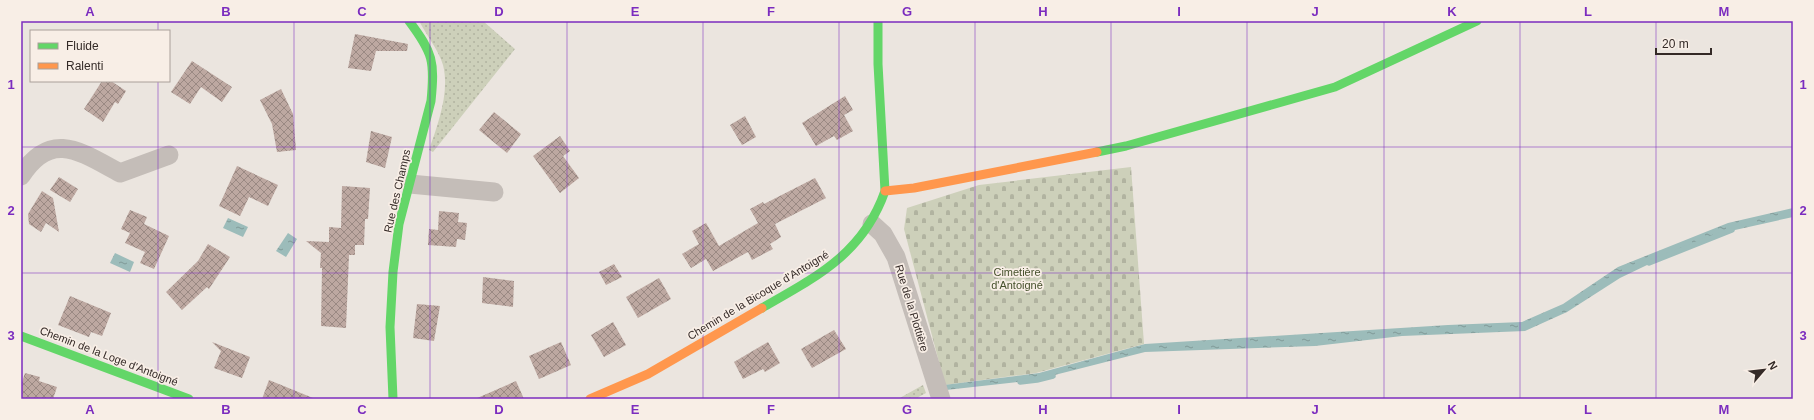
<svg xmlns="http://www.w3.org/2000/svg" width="1814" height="420" font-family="Helvetica,sans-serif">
<defs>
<pattern id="grass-dots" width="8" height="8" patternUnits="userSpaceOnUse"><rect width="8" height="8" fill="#cdd0ba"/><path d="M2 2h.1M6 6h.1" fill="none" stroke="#b1b3a0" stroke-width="1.8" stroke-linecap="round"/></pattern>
<pattern id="cemetery-stones" width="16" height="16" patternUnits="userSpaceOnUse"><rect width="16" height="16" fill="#cdd0ba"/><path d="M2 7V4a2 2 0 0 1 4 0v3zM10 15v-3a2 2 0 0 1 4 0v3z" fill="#b1b3a0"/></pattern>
<pattern id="water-ripples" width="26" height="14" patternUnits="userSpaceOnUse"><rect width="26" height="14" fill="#9cbcba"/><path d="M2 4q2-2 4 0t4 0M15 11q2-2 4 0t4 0" fill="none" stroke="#809997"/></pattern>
<pattern id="building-cross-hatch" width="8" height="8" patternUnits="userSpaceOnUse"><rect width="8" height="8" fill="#bda8a1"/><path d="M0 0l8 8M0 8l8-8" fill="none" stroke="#9a8983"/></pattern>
</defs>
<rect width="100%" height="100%" fill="#ebe5df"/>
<g fill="url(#grass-dots)">
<path d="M419,21H483L515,49L433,152L429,150C438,124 450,92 443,65C439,51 426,34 419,21Z"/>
<polygon points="923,385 926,393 915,399 898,399"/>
</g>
<polygon fill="url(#cemetery-stones)" points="1131,167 1144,344 1036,373 945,385 904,229 907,208 979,185"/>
<g fill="url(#water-ripples)">
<polygon points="1793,208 1793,217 1717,234 1670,254 1620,278 1567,312 1525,331 1402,336 1315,346 1145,352 1035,380 946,390 944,385 1039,373 1145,344 1448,325 1522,322 1563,304 1618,267 1728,223"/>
<polygon points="228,218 248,227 243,237 223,228"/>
<polygon points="288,233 297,239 286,257 276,251"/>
<polygon points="115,253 134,262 130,272 110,263"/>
</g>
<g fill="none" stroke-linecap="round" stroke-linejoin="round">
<g stroke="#9cbcba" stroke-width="5.5">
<polyline points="1649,263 1732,230"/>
<polyline points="1020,382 1037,380 1053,376"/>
</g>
</g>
<g fill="url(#building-cross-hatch)">
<polygon points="355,34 408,44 407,51 376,51 371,71 348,68"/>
<polygon points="192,61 232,87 222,102 201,87 190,104 171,92"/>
<polygon points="102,81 111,81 126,91 118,104 115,102 103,122 84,109"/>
<polygon points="281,89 293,114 296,150 277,152 272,124 260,100"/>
<polygon points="845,96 853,110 844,115 853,131 837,140 834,136 816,146 802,123"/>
<polygon points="494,112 521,134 507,153 479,130"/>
<polygon points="745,116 756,137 742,145 730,125"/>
<polygon points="371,131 392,137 385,168 366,162"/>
<polygon points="560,136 570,151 563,156 579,178 560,193 533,156"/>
<polygon points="237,166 278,185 268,206 249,197 240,216 219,206"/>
<polygon points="59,177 78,189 70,202 50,190"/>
<polygon points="815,178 826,198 775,224 781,237 770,244 773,249 752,260 748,252 713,271 706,259 691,268 682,254 699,244 692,231 706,223 719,246 758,223 750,209 763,202 764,204"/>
<polygon points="342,186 370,188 368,219 365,219 364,245 355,245 355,255 349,255 346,328 321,326 322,268 320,268 321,253 306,241 329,242 329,227 341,228"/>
<polygon points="42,191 53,198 59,232 46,223 41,232 29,224 28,214"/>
<polygon points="130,210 147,217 144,224 169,236 154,269 140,263 145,252 125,243 130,233 121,229"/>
<polygon points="439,211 459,213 458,222 467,223 465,240 457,239 456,247 428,245 429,229 438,230"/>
<polygon points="208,244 230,257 209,289 207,287 182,310 166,292 198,261"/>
<polygon points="614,264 622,277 606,285 599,272"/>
<polygon points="483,277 514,281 513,307 482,303"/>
<polygon points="659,278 671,299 638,318 626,297"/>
<polygon points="70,296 111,313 102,336 91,332 89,337 58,325"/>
<polygon points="417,304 440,306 434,341 413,338"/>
<polygon points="613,322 626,345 604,357 591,335"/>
<polygon points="834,330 846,349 812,368 801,349"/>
<polygon points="212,342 250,357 242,378 214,368 221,351"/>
<polygon points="561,342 571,365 539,379 529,356"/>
<polygon points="768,342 780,363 765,372 763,369 743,379 734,362"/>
<polygon points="25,373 40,377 39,381 57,387 53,399 21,399 21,385"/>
<polygon points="269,380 313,398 313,399 262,399"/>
<polygon points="516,381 524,399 475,399"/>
</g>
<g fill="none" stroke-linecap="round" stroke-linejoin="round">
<g stroke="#c4bdb8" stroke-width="19">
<path d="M21,176C51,129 81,152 120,173L169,155"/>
<polyline points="410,184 494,192"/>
<polyline points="872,224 883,234 896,257 941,399"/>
</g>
<g stroke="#63d668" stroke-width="9">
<polyline points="1097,152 1126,146 1335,87 1477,21"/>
<path d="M762,308C816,277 863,254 885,191L878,64V21"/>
<polyline points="21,336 189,399"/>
<path d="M393,399L390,327L393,272L399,224L431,101C435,61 433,53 409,21"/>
</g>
<g stroke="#ff974d" stroke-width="9">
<polyline points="885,191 914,188 1097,152"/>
<polyline points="590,399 648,374 762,308"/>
</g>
</g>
<path fill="none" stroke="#7b2cbf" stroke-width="1" stroke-opacity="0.55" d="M158,21V31M294,21V399M430,21V399M567,21V399M703,21V399M839,21V399M975,21V399M1111,21V399M1247,21V399M1384,21V399M1520,21V399M1656,21V399M158,81V399M21,147H1793M21,273H1793"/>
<g text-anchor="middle" stroke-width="3.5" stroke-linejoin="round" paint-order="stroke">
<g font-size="11" fill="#342a27" stroke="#f8eee6">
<text transform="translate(397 191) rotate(-77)" y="4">Rue des Champs</text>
<text transform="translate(758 295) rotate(-31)" y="4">Chemin de la Bicoque d'Antoigné</text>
<text transform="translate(912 308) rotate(73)" y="4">Rue de la Plottière</text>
<text transform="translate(109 356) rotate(21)" y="4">Chemin de la Loge d'Antoigné</text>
</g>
<g font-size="11" fill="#46512c" stroke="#f8eee6">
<text x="1017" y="276">Cimetière<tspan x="1017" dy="13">d'Antoigné</tspan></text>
</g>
</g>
<rect width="1814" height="420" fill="none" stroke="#f8eee6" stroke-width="44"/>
<rect x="30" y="30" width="140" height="52" fill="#f8eee6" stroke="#aaa09a"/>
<rect x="38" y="43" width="20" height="6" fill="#63d668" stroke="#aaa09a"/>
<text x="66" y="50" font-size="12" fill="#342a27">Fluide</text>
<rect x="38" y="63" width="20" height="6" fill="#ff974d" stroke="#aaa09a"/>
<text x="66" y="70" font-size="12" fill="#342a27">Ralenti</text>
<g transform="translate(1764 370) rotate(62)" stroke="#f8eee6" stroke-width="3" paint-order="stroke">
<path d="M0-3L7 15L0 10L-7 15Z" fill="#342a27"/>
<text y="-6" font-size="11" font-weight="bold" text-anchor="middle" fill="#342a27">N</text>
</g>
<path d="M1656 48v6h55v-6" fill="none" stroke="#342a27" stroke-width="2"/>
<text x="1662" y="48" font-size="12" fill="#342a27" stroke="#f8eee6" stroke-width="3" paint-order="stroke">20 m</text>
<rect x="22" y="22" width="1770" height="376" fill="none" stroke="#7b2cbf" stroke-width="1.5"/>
<g font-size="13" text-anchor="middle" font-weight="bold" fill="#7b2cbf">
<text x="90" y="16">A</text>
<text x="226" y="16">B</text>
<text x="362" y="16">C</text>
<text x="499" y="16">D</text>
<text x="635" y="16">E</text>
<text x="771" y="16">F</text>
<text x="907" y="16">G</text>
<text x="1043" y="16">H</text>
<text x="1179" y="16">I</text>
<text x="1315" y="16">J</text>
<text x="1452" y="16">K</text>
<text x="1588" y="16">L</text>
<text x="1724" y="16">M</text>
<text x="11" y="89">1</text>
<text x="1803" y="89">1</text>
<text x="11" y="215">2</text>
<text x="1803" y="215">2</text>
<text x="11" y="340">3</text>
<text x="1803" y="340">3</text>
<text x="90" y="414">A</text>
<text x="226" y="414">B</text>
<text x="362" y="414">C</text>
<text x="499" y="414">D</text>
<text x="635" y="414">E</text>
<text x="771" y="414">F</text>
<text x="907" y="414">G</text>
<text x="1043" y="414">H</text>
<text x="1179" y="414">I</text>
<text x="1315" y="414">J</text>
<text x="1452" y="414">K</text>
<text x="1588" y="414">L</text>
<text x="1724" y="414">M</text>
</g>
</svg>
